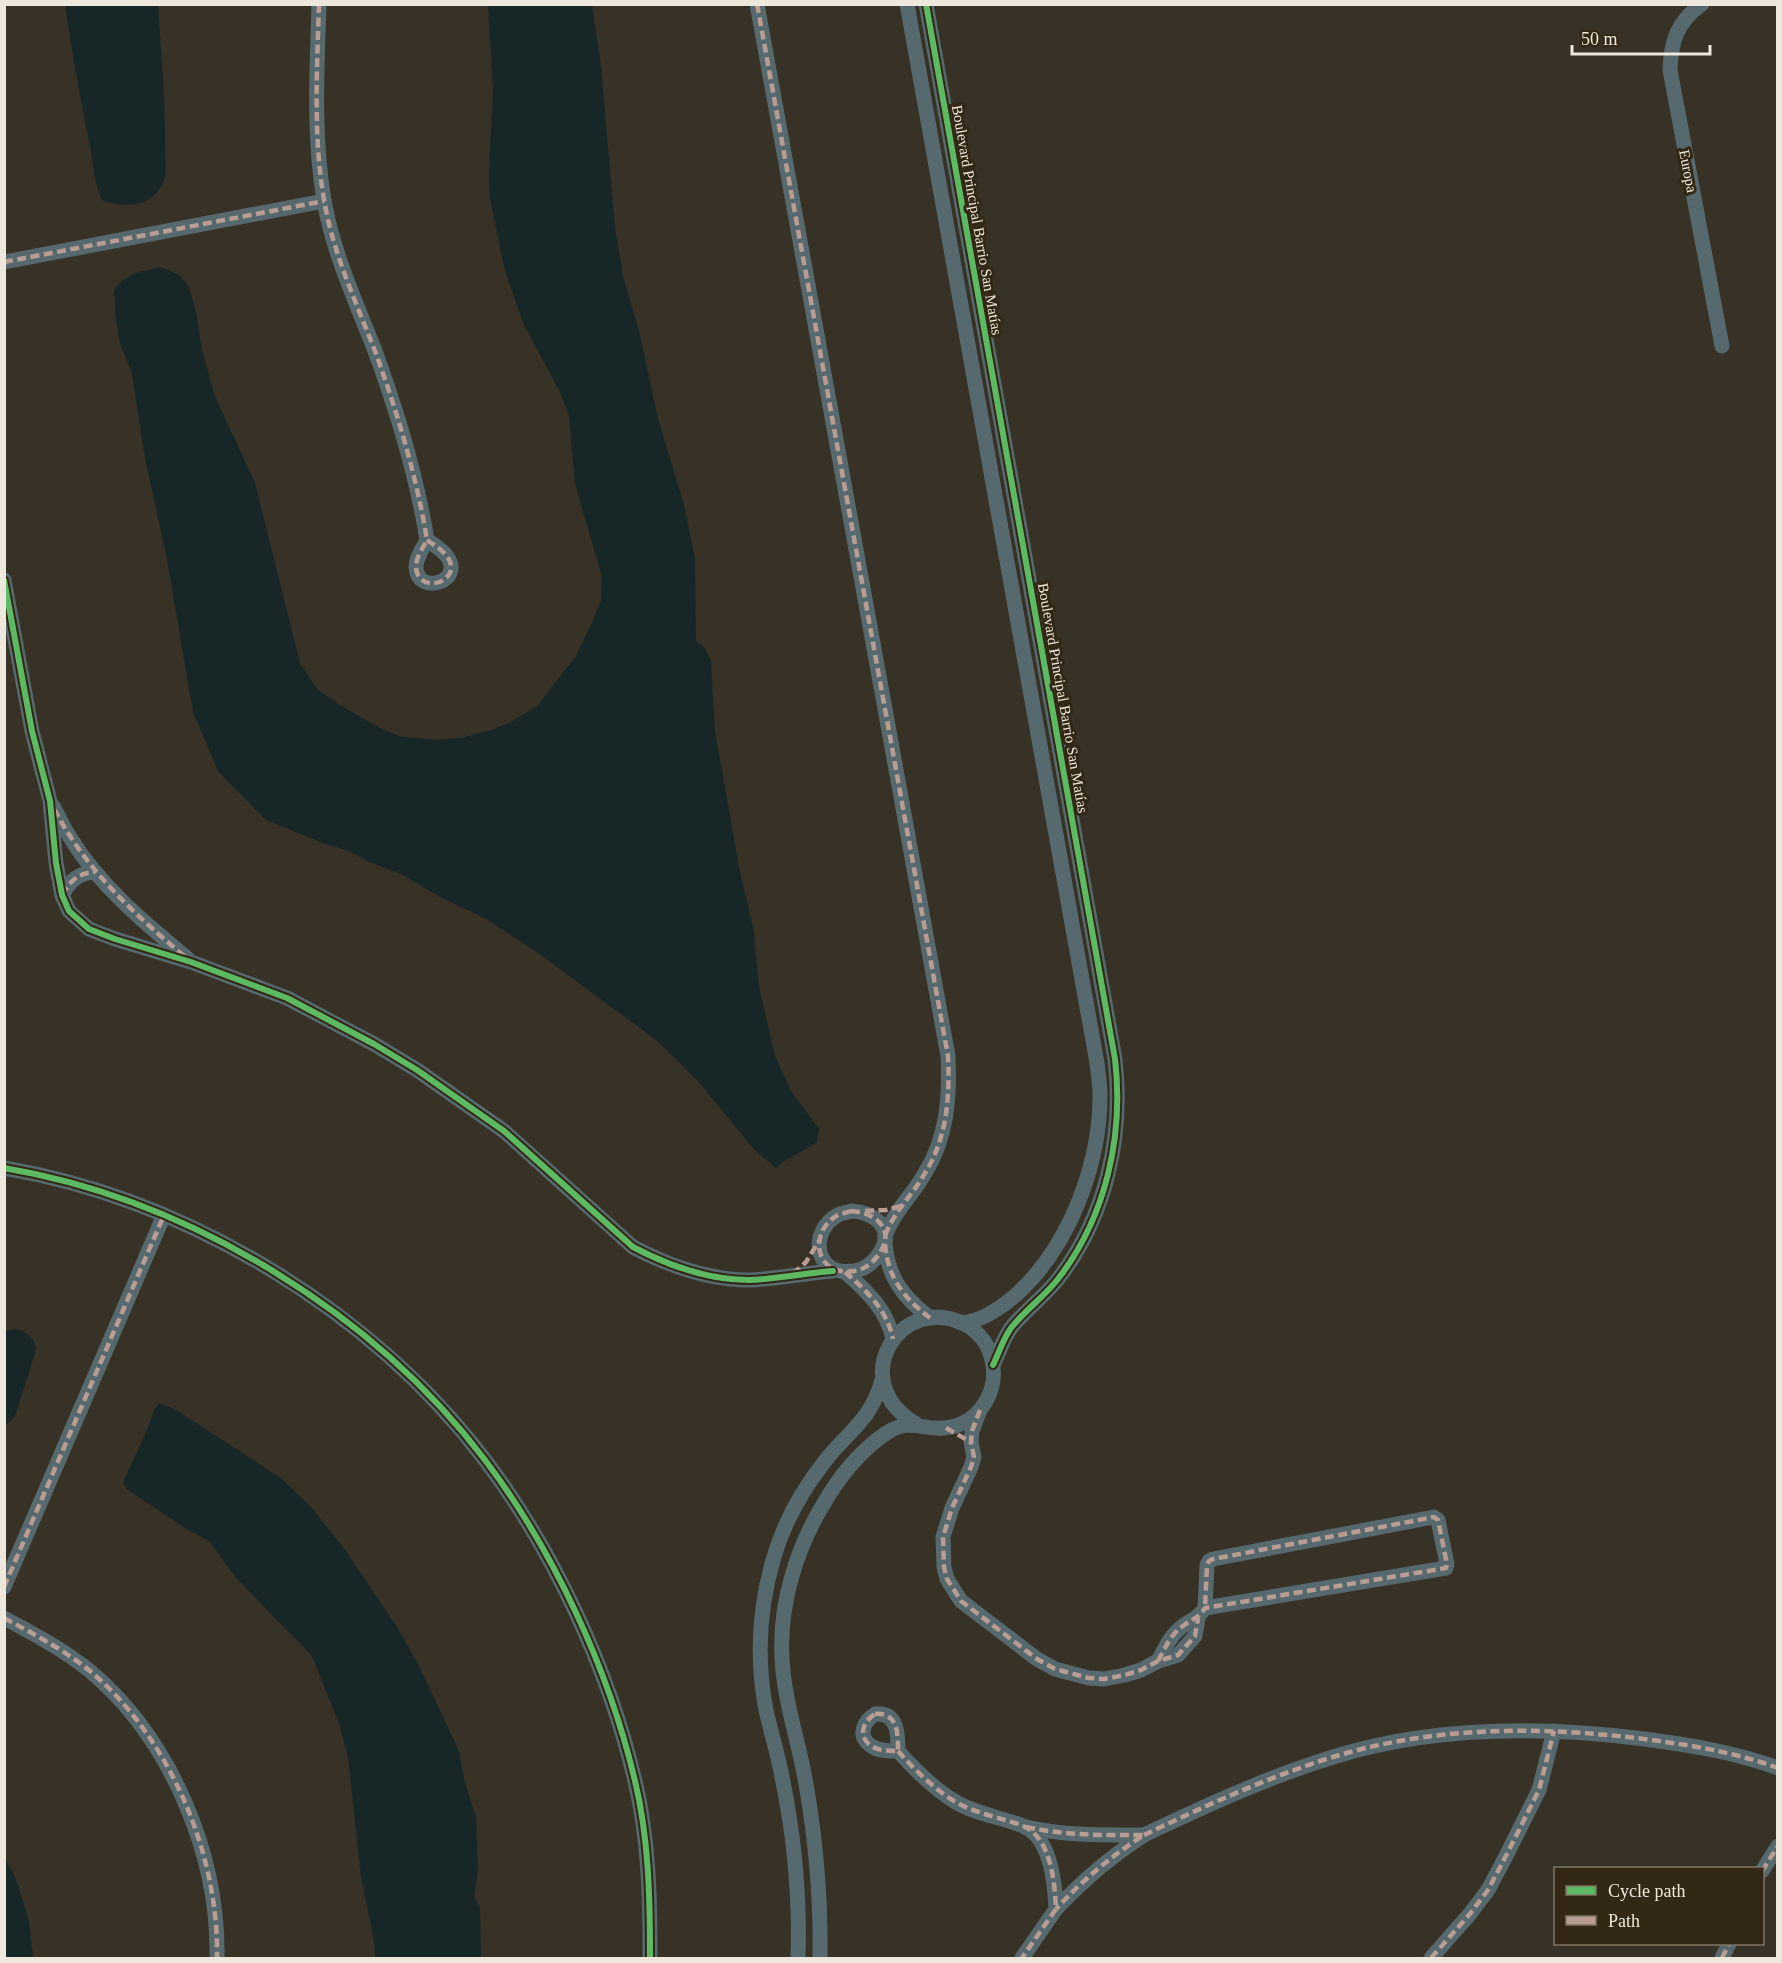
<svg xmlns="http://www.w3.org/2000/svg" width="1782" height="1963" font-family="Georgia,serif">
<rect width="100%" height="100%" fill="#373126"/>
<g fill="#172728">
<path d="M65,5H158C161,54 166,103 165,152C165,161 167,173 164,180C155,207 124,209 102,200C93,181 94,167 90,146C80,99 72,52 65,5Z"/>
<path d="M488,5H592L601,66L615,227L623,276L640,335L658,419L684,505L695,558L696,641L705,648L711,661L715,731L739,867L754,932L759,987L775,1056L791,1091L819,1129L817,1142C804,1152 788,1156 776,1168L754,1149L697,1080L656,1040L538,953L486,919L438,896L403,875L367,861L347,850L325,844L266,820L218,771L193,712L167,559L145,458L132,374L120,343L116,321L114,291L121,281L135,273L160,267L178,274L188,285L196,311L202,350L214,394L255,483L300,663L317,689L338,704L378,727L399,736L435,740L461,738L491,730L511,722L537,706L576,656L592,623L601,600L602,577L575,484L569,416L560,392L524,325L505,271L490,199L489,169L493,91Z"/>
<path d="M17,1329C29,1334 34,1337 36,1350L15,1416L7,1424H4L5,1331Z"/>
<polygon points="159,1403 178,1411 282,1479 311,1507 346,1551 397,1627 419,1666 459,1751 465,1783 476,1817 478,1871 474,1896 480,1908 481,1958 375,1958 374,1941 361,1877 348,1757 340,1726 312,1656 236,1578 209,1541 188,1530 127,1489 123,1482 144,1437 154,1411"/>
<polygon points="4,1857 16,1879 29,1921 33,1958 5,1958"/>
</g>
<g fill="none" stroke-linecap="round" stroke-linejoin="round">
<g stroke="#55696e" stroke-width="15">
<path d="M319,4C317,70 313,136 324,200C333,253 356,302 375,351C397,411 417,478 427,540"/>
<path d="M757,4L948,1056C950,1097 947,1138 925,1173C913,1195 894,1211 885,1236"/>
<path d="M907,4L1097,1063C1098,1073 1100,1084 1100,1095C1101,1172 1059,1275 989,1314C982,1319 972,1321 964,1323"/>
<path d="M926,4L1115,1059C1124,1136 1106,1217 1058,1279C1044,1297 1024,1311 1011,1328C1003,1339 999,1353 993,1365"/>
<path d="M1702,4C1677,22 1671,41 1670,70L1722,346"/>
<polyline points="4,262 324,201"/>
<path d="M427,540C434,545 441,549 446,555C467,581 417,597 416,567C416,557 423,548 427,540Z"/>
<path d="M4,580L32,731L50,801L56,863L62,895L69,911L89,929L115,939L191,962L287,998L374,1044L417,1070L504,1131L633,1247C669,1266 707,1280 749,1280C777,1279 805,1273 833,1271"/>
<path d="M53,806C59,817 64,829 71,839C100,886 145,923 187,958"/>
<path d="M62,895C71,880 78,873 95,872"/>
<path d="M4,1168C188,1199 373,1312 485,1460C554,1551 609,1670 635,1781C649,1839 650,1899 650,1958"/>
<path d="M851,1211C872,1212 894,1226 882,1249C876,1260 867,1269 854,1271C813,1277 809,1230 838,1215C841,1213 847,1213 851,1211Z"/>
<path d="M885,1243C888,1278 903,1297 930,1318"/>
<path d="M845,1272C867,1291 887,1310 893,1339"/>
<polyline points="980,1410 972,1431 971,1442 974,1457 971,1467 952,1508 943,1537 944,1567 947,1579 961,1601 1037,1659 1055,1669 1089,1678 1104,1679 1125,1675 1141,1670 1158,1661 1178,1655 1195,1636 1198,1618"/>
<polyline points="4,1587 164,1215"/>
<path d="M4,1618C34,1634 64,1650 90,1671C170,1738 219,1854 217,1958"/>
<path d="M1158,1661C1165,1648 1171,1634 1183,1626C1192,1619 1199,1618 1205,1608L1446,1568L1447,1564L1438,1520L1434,1517L1213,1559L1209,1561L1207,1565L1205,1608"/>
<path d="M875,1714C898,1712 898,1734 898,1751C889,1751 877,1751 870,1745C857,1735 864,1721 875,1714Z"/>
<path d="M898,1751C915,1770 933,1788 954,1801C975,1814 1001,1817 1023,1826C1051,1837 1055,1884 1056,1909L1022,1958"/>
<path d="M1026,1827C1069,1836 1101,1835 1144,1835C1110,1857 1084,1879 1056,1909"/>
<path d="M1144,1835C1205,1806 1268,1777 1333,1757C1433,1726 1542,1726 1644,1739C1690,1745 1734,1752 1778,1768"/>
<polyline points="1762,1871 1778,1846"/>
<path d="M798,1958C800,1899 794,1835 782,1777C778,1754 771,1733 766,1710C756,1658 759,1607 774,1557C784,1522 803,1489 825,1461C850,1429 870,1422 882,1380"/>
<path d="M820,1958C821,1899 816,1842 806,1784C799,1742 784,1701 782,1658C779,1606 796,1549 823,1505C838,1478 860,1451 885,1434C910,1417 920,1430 944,1428C980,1425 1001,1389 991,1356C987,1342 977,1330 964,1324C901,1292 844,1381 916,1424"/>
<polyline points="1431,1958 1469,1915 1488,1890 1506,1856 1539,1790 1554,1731"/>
<polyline points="1722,1958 1729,1944"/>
</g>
<g stroke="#b99d93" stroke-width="4.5" stroke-dasharray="9 4.5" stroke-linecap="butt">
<path d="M319,4C317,70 313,136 324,200C333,253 356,302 375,351C397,411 417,478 427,540"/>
<path d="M757,4L948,1056C950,1097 947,1138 925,1173C913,1195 894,1211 885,1236"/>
<polyline points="4,262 324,201"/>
<path d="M427,540C434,545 441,549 446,555C467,581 417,597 416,567C416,557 423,548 427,540Z"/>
<path d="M54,809C88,872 131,911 184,956"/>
<path d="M62,895C71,880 78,873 95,872"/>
<path d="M851,1211C872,1212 894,1226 882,1249C876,1260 867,1269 854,1271C813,1277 809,1230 838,1215C841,1213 847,1213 851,1211Z"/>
<polyline points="865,1211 886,1210 901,1206"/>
<path d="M885,1244C888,1278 903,1297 930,1318"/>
<path d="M845,1272C867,1291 887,1310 893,1339"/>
<polyline points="793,1274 806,1262 819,1241"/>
<polyline points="980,1410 972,1431 971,1442 974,1457 971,1467 952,1508 943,1537 944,1567 947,1579 961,1601 1037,1659 1055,1669 1089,1678 1104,1679 1125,1675 1141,1670 1158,1661 1178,1655 1195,1636 1198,1618"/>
<polyline points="946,1428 971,1442"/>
<polyline points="4,1587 164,1215"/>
<path d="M4,1618C34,1634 64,1650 90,1671C170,1738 219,1854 217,1958"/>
<path d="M1158,1661C1165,1648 1171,1634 1183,1626C1192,1619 1199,1618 1205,1608L1446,1568L1447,1564L1438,1520L1434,1517L1213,1559L1209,1561L1207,1565L1205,1608"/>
<path d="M875,1714C898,1712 898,1734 898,1751C889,1751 877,1751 870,1745C857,1735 864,1721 875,1714Z"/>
<path d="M898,1751C915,1770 933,1788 954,1801C975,1814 1001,1817 1023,1826C1051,1837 1055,1884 1056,1909L1022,1958"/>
<path d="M1026,1827C1069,1836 1101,1835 1144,1835C1110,1857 1084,1879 1056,1909"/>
<path d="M1144,1835C1205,1806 1268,1777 1333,1757C1433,1726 1542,1726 1644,1739C1690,1745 1734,1752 1778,1768"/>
<polyline points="1762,1871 1778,1846"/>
<polyline points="1431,1958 1469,1915 1488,1890 1506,1856 1539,1790 1554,1731"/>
<polyline points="1722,1958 1729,1944"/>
</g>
<defs>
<g id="cycleway">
<path d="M926,4L1115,1059C1124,1136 1106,1217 1058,1279C1044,1297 1024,1311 1011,1328C1003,1339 999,1353 993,1365"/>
<path d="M4,580L32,731L50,801L56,863L62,895L69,911L89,929L115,939L191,962L287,998L374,1044L417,1070L504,1131L633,1247C669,1266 707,1280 749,1280C777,1279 805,1273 833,1271"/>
<path d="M4,1168C188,1199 373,1312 485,1460C554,1551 609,1670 635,1781C649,1839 650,1899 650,1958"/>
</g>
</defs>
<use href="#cycleway" stroke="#332816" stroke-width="10"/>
<use href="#cycleway" stroke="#5cba63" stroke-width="6"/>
</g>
<g text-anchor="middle" stroke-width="6" stroke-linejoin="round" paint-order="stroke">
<g font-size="15" fill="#eee7dc" stroke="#332816">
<text transform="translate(1688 171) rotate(79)" y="5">Europa</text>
<text transform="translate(977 220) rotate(80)" y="5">Boulevard Principal Barrio San Matías</text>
<text transform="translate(1063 698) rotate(80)" y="5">Boulevard Principal Barrio San Matías</text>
</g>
</g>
<rect width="1782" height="1963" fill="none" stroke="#eee7dc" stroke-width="12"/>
<rect x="1554" y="1867" width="210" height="78" fill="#332816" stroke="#7e7465" stroke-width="1.5"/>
<rect x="1566" y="1886" width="30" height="9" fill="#5cba63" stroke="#7e7465" stroke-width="1.5"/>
<text x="1608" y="1897" font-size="18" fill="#eee7dc">Cycle path</text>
<rect x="1566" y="1916" width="30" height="9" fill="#b99d93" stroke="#7e7465" stroke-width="1.5"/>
<text x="1608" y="1927" font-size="18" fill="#eee7dc">Path</text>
<path d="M1572 45v9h138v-9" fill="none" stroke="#eee7dc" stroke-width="3"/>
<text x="1581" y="45" font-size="18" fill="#eee7dc" stroke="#332816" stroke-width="4.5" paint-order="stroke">50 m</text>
</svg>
